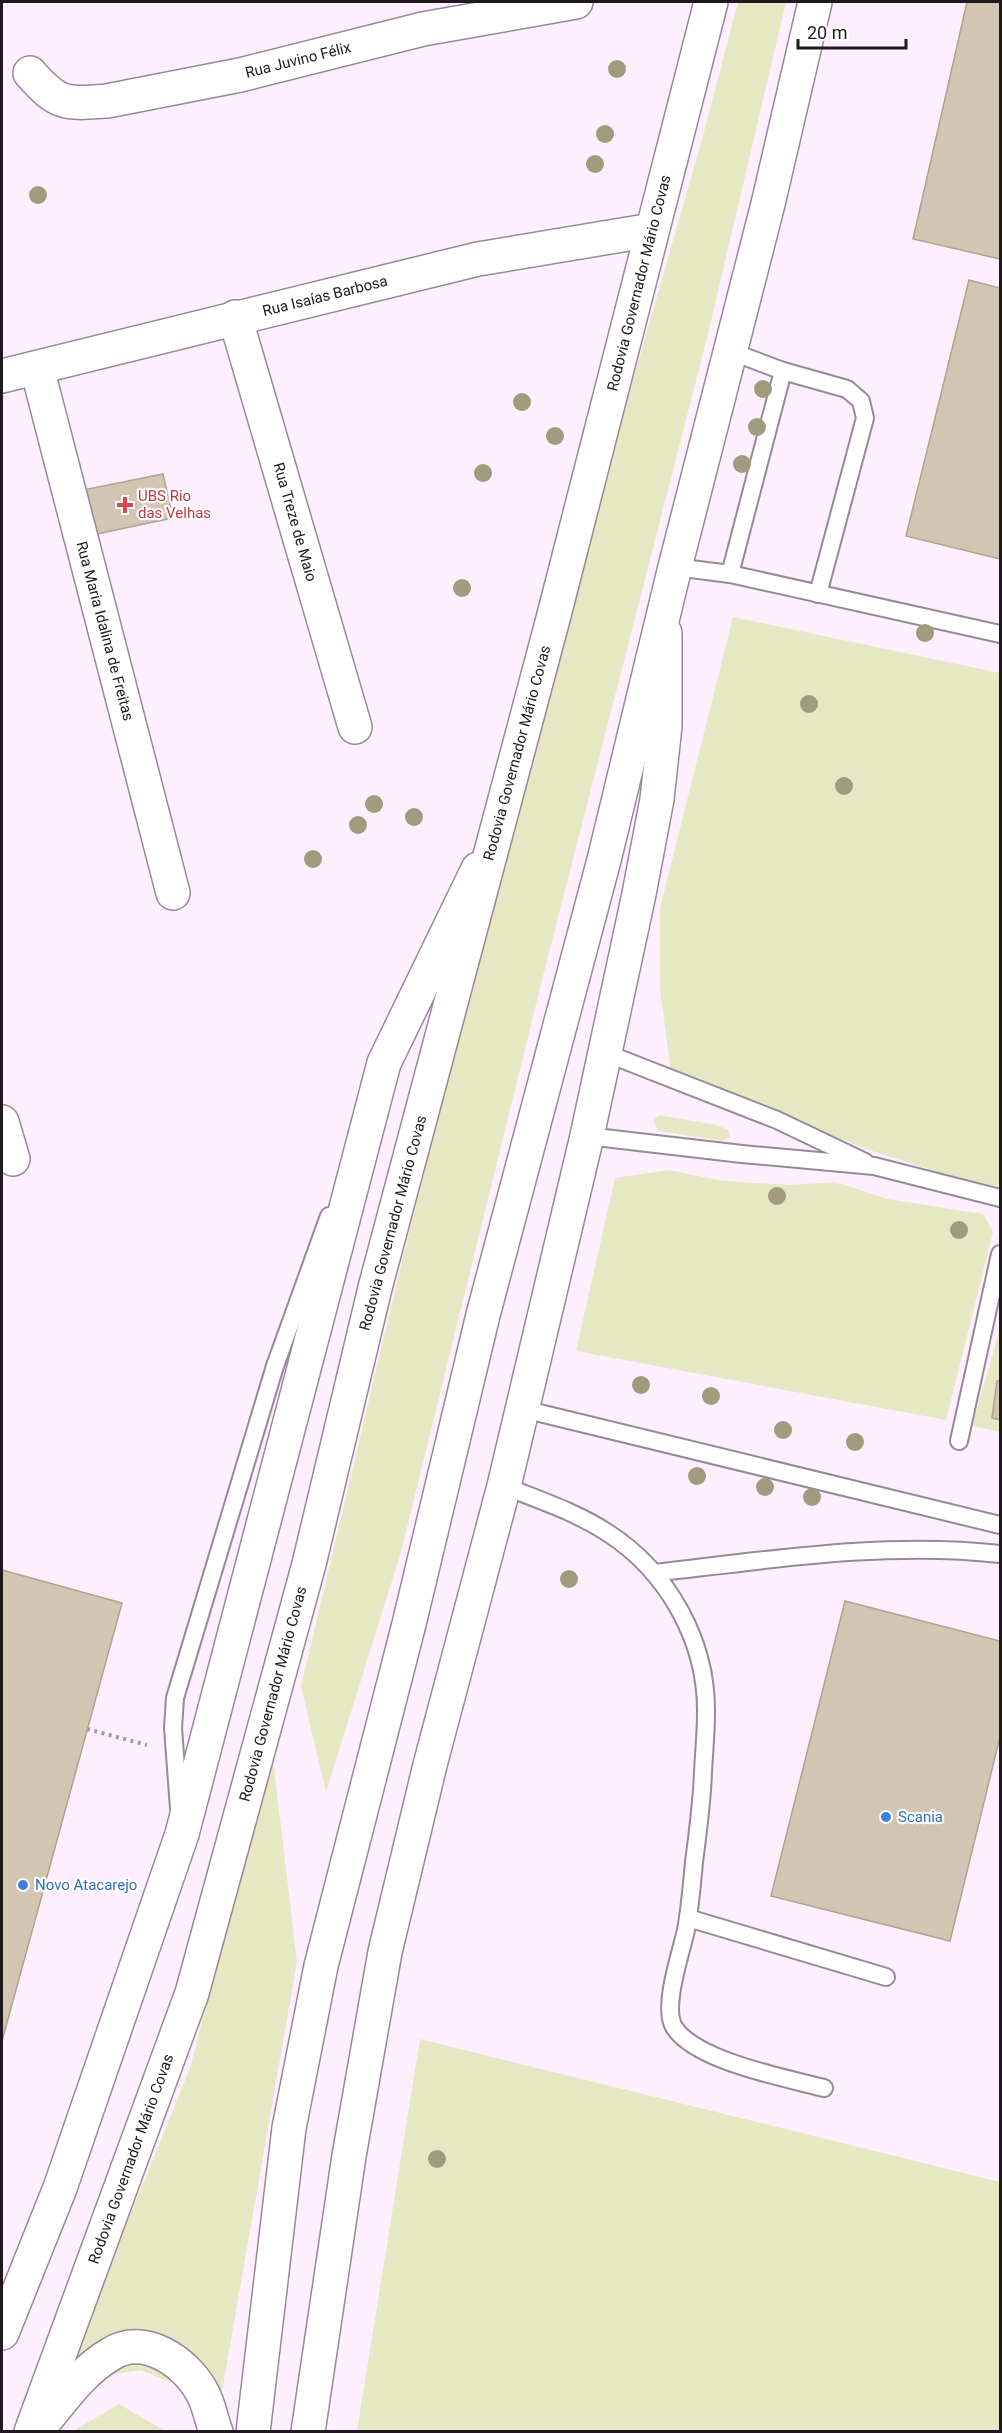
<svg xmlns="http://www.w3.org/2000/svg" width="1002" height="2433" font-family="Roboto,sans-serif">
<rect width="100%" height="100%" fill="#fdeffd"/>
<g fill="#e5e8c3">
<polygon points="738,2 786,2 707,338 543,976 401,1552 326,1792 301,1686 405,1248 561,631 701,143"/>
<polygon points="733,617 1000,673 1000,1192 869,1150 671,1071 660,989 660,908"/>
<polygon points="659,1115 716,1125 728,1130 730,1137 722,1141 659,1131 653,1121"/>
<polygon points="669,1170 723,1181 791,1185 836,1182 887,1199 983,1214 993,1232 946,1420 576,1351 615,1178"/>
<polygon points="1000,1328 1000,1432 972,1426"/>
<polygon points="272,1751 297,1962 215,2431 212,2431 174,2384 141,2370 99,2376 42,2417 145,2179 190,2068"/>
<polygon points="420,2039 1000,2182 1000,2431 357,2431"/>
<polygon points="119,2404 165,2431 73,2431"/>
</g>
<g fill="#d2c5b2" stroke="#b0a391" stroke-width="1.5">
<polygon points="967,2 1000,2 1000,259 913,239"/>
<polygon points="969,280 1000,288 1000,559 906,536"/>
<polygon points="163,474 173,518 87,536 78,491"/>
<polygon points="997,1381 1000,1381 1000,1420 992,1418"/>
<polygon points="2,1570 122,1603 2,2041"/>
<polygon points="845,1601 1000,1641 1000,1737 950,1941 771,1896"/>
</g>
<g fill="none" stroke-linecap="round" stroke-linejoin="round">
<defs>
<g id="service">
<polyline points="783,371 847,389 861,401 865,418 818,594"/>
<polyline points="675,567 730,574 783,371 730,351"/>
<polyline points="730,574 1000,634"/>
<polyline points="603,1052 777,1120 865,1162"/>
<polyline points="587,1136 742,1154 874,1166 1000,1198"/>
<polyline points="523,1409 1000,1525"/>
<polyline points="959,1441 1000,1254"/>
<path d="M504,1486C539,1500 576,1512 608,1533C668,1572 707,1641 706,1713C706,1733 704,1752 703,1772C702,1802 698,1832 694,1862C692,1885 690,1908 686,1930C681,1953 662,2007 674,2027C695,2061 786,2078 824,2088"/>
<path d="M654,1573C768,1560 886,1541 1000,1554"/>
<polyline points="179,1808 173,1728 175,1698 275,1366 329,1216"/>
<polyline points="688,1918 886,1977"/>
</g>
<g id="minor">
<path d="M30,73C58,105 65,104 107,101L240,75L423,29L576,2"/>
<polyline points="235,317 355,727"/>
<polyline points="37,368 173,893"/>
<polyline points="2,376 478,259 652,230"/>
<polyline points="2,1122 13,1159"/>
</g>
<g id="secondary">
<polyline points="2,2333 60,2188 182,1834 384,1063 478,869"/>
<polyline points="308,2432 349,2156 385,1952 430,1765 504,1486 587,1136 639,894 657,799 665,726 665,633"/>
</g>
<g id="trunk">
<path d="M43,2423C63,2399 83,2370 111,2354C144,2333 186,2362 202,2392C209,2404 211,2419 216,2432"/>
<polyline points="31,2432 192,1993 309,1564 375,1288 554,615 711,2"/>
<polyline points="253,2432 289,2128 321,1966 409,1624 483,1315 604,860 675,567 768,204 815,2"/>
</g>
</defs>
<use href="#service" stroke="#988899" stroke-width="20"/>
<use href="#minor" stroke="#988899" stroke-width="36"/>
<use href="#secondary" stroke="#988899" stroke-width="36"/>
<use href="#trunk" stroke="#988899" stroke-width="36"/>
<polyline stroke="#a59aa5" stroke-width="4" stroke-dasharray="3 4.5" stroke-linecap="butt" points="87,1729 147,1745"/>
<use href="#service" stroke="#fff" stroke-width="16"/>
<use href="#minor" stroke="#fff" stroke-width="33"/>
<use href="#secondary" stroke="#fff" stroke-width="33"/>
<use href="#trunk" stroke="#fff" stroke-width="33"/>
</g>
<g fill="#a09b7d">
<circle cx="617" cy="69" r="9"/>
<circle cx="605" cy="134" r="9"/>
<circle cx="595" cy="164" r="9"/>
<circle cx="38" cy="195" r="9"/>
<circle cx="763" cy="389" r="9"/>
<circle cx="522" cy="402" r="9"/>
<circle cx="757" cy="427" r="9"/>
<circle cx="555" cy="436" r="9"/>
<circle cx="742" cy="464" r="9"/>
<circle cx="483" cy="473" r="9"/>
<circle cx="462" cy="588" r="9"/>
<circle cx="925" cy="633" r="9"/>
<circle cx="809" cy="704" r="9"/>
<circle cx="844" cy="786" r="9"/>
<circle cx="374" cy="804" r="9"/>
<circle cx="414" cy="817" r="9"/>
<circle cx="358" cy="825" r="9"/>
<circle cx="313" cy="859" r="9"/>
<circle cx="777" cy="1196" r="9"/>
<circle cx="959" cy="1230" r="9"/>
<circle cx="641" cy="1385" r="9"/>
<circle cx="711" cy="1396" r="9"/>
<circle cx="783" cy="1430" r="9"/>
<circle cx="855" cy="1442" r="9"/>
<circle cx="697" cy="1476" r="9"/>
<circle cx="765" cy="1487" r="9"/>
<circle cx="812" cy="1497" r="9"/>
<circle cx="569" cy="1579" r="9"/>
<circle cx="437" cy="2159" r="9"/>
</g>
<path fill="#e0444e" stroke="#fff" stroke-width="2" d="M122 496h6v6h6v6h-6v6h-6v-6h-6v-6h6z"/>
<g fill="#3f7fe0" stroke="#fff" stroke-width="2">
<circle cx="886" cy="1817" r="6"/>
<circle cx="23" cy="1885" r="6"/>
</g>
<g text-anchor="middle" stroke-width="4.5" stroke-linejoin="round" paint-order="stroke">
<g font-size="15" fill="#1f191f" stroke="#fff">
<text transform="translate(298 60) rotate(-14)" y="5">Rua Juvino Félix</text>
<text transform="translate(639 283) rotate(-76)" y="5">Rodovia Governador Mário Covas</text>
<text transform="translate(325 296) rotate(-14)" y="5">Rua Isaías Barbosa</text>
<text transform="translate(295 522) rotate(74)" y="5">Rua Treze de Maio</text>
<text transform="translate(105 631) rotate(75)" y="5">Rua Maria Idalina de Freitas</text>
<text transform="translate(517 753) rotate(-75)" y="5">Rodovia Governador Mário Covas</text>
<text transform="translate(393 1223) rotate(-75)" y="5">Rodovia Governador Mário Covas</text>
<text transform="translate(273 1694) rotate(-75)" y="5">Rodovia Governador Mário Covas</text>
<text transform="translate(131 2159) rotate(-70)" y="5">Rodovia Governador Mário Covas</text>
</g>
<g font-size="15" fill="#be3a42" stroke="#fff" text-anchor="start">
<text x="138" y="501">UBS Rio<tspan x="138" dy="17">das Velhas</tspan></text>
</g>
<g font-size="15" fill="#366cbe" stroke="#fff" text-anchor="start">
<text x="898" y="1822">Scania</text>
<text x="35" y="1890">Novo Atacarejo</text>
</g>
</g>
<rect width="1002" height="2433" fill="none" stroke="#1f191f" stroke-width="6"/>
<path d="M798 39v9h108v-9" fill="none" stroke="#1f191f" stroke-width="3"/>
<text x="807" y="39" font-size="18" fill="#1f191f" stroke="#ffffff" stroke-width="4.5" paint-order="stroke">20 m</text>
</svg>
